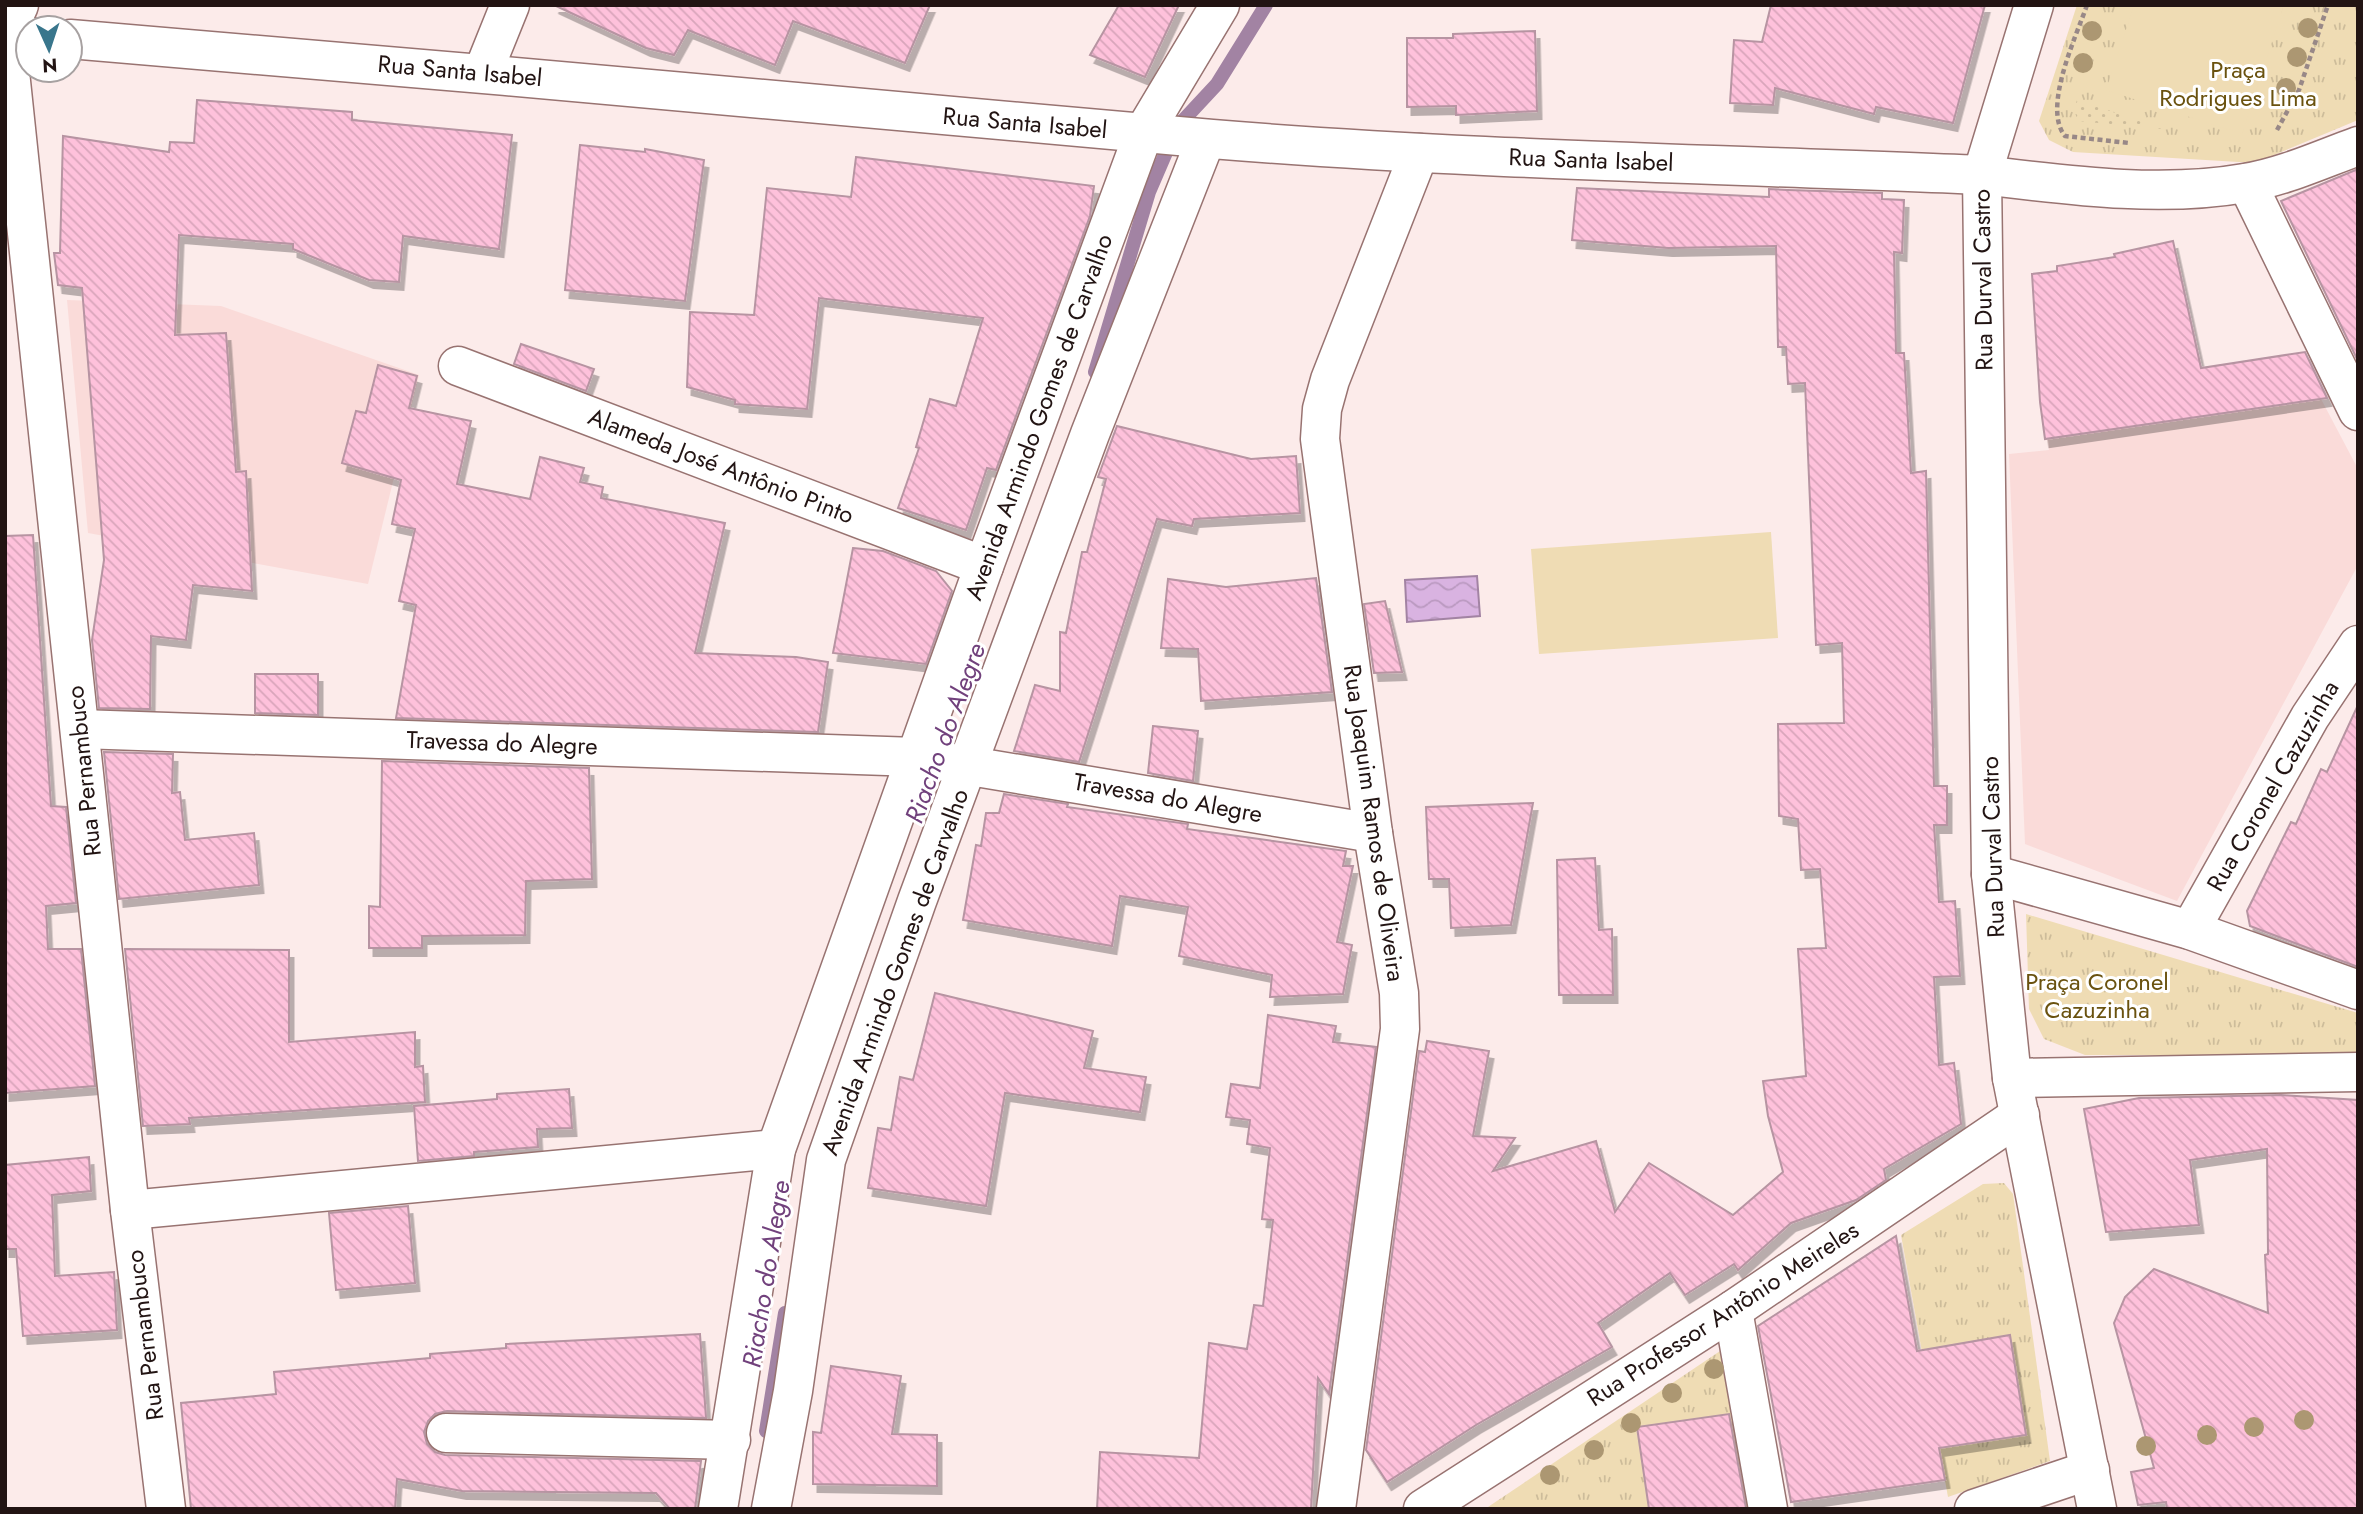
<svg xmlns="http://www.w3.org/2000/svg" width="2363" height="1514" font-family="Jost,sans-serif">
<defs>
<pattern id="grass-tufts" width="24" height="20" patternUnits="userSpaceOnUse" patternTransform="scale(1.75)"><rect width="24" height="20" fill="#efdcb4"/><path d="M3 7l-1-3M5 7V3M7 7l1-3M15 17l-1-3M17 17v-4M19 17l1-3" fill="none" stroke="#cdbc9a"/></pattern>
<pattern id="garden-dots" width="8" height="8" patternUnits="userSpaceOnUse" patternTransform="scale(1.75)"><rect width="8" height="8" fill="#efdcb4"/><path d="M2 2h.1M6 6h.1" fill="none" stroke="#cdbc9a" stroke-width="1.8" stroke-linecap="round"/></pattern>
<pattern id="water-waves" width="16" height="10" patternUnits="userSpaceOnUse" patternTransform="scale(1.75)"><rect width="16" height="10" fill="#d9b3e1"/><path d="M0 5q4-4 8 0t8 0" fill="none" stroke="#ba99c0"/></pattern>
<pattern id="building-back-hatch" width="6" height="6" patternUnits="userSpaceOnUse" patternTransform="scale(1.75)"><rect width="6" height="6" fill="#fec1db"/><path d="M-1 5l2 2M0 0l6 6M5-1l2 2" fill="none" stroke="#d9a5bb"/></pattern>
<filter id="shadow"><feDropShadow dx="4.5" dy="8" stdDeviation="0" flood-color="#0004"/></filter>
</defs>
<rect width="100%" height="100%" fill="#fcebea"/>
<g fill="#fadbd9">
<polygon points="67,300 221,306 419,375 368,584 88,533"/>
<polygon points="2321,399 2358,469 2358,565 2177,901 2025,844 2009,454 2049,450 2047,439"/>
</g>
<g fill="url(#grass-tufts)">
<polygon points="2077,5 2358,5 2358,120 2255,163 2073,152 2049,140 2039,121"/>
<polygon points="2026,914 2358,1013 2358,1055 2085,1055 2044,1039 2029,1009"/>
<polygon points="2004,1183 2013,1194 2050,1461 1948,1497 1901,1235 1983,1184"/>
<polygon points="1732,1343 1757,1509 1485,1509"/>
</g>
<polygon fill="url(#garden-dots)" points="2077,100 2163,129 2078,121 2074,110"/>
<g fill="#efdcb4">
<polygon points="2134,5 2284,5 2242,134 2106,90"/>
<polygon points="1771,532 1778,638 1539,654 1531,549"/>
</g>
<polygon fill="url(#water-waves)" stroke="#a283a3" stroke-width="2" points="1477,576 1480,616 1407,622 1405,580"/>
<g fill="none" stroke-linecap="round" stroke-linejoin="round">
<g stroke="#a283a3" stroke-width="14">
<polyline points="1095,372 1149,192 1177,127 1217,84 1266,5"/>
<polyline points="766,1431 785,1313"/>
</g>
</g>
<g fill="url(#building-back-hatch)" stroke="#b794a2" stroke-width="2" filter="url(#shadow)">
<polygon points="554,5 930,5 905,63 793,21 775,65 688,30 674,55 646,48"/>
<polygon points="1119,5 1179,5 1145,77 1090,55"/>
<polygon points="1771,5 1985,5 1953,123 1876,107 1874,114 1775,88 1773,105 1730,103 1734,40 1762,42"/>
<polygon points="1535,31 1537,111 1456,115 1456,106 1407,107 1407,38 1453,38 1453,34"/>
<polygon points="197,100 352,112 352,120 512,135 499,249 403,236 399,282 369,280 293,249 293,244 179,235 175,335 226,333 236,472 246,471 252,591 193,585 186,640 151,636 150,709 99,708 92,640 104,560 82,288 58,285 54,253 60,253 63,136 169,152 170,142 194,143"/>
<polygon points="580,145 645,152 645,149 704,160 685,301 565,290"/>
<polygon points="856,157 1094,186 1090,216 996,470 987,468 966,530 898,508 919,448 916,447 930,399 956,406 983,318 819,298 807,409 735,404 735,400 687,387 690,312 754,315 767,188 851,197"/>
<polygon points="2358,169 2358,361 2281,201"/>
<polygon points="1577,188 1769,197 1769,189 1788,190 1882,193 1882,199 1904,200 1902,253 1894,252 1896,353 1904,353 1911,473 1926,471 1934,786 1947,786 1947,825 1934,825 1939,902 1955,901 1960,976 1934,977 1939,1065 1954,1063 1961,1124 1884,1169 1886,1180 1856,1200 1791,1223 1738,1270 1734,1264 1685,1295 1670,1273 1598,1323 1612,1347 1476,1425 1387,1482 1366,1450 1419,1051 1425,1052 1427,1041 1489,1051 1473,1136 1515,1138 1493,1171 1596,1141 1615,1212 1649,1163 1733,1215 1783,1172 1768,1116 1763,1081 1806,1076 1798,949 1826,948 1820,869 1801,870 1798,819 1779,816 1778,724 1844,723 1842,643 1816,645 1805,383 1788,384 1786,347 1778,347 1776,246 1668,248 1572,240"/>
<polygon points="2173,241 2201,368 2305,352 2327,398 2045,439 2040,402 2032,274 2057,271 2057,266 2115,257 2114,254"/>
<polygon points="521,344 594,369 586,391 514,364"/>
<polygon points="378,365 417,376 409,408 471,421 457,484 530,499 540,457 584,468 580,482 603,487 601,498 725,523 695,653 796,657 828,662 818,732 396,718 416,605 399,601 415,529 392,524 401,480 342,463 356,411 366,413"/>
<polygon points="1117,426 1251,459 1296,456 1300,513 1194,519 1192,526 1157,519 1079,762 1014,751 1035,685 1060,691 1060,632 1066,633 1082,552 1087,552 1106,479 1098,477"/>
<polygon points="33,535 51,806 66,807 76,903 46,906 48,949 81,949 95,1086 5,1093 5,536"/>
<polygon points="853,548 883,551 936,571 952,591 926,664 833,653"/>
<polygon points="1316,578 1332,692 1201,701 1198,649 1161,648 1168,579 1226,587"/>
<polygon points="1385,601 1402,672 1374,673 1364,604"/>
<polygon points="255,674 318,674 318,715 255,713"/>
<polygon points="2358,705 2358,967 2250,926 2247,911 2291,822 2296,824 2321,769 2327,772"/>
<polygon points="1153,726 1198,731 1193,781 1148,773"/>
<polygon points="104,752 173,754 172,793 180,792 185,840 254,833 259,885 119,899"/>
<polygon points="382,761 589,768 592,879 526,881 525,935 422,936 422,948 369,948 369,906 380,907"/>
<polygon points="1004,794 1068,804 1067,807 1188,824 1187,829 1346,851 1343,866 1353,866 1337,942 1352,945 1343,994 1270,997 1272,975 1179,956 1188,907 1120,896 1112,946 963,920 976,845 981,846 986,813 999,813"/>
<polygon points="1533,803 1511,925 1451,928 1449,879 1429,879 1426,807"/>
<polygon points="1595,858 1599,930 1612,929 1613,995 1559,995 1557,860"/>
<polygon points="125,949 289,950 289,1042 415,1032 415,1067 423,1066 425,1102 189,1118 190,1124 143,1126"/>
<polygon points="935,993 1093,1031 1084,1068 1146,1077 1140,1112 1005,1093 986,1206 868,1188 878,1128 891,1130 900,1077 913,1080"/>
<polygon points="1268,1015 1336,1026 1333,1042 1376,1047 1329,1394 1318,1378 1311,1509 1097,1509 1100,1452 1199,1458 1209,1343 1247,1349 1254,1305 1263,1306 1273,1220 1262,1219 1270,1148 1247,1144 1250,1120 1226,1117 1231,1084 1260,1088"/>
<polygon points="569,1089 572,1128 537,1129 538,1147 474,1152 474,1156 418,1161 414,1106 497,1099 497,1094"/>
<polygon points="2281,1095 2358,1100 2358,1509 2167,1509 2166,1502 2138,1505 2131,1472 2154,1468 2114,1323 2125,1297 2154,1269 2268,1313 2265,1255 2268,1254 2267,1149 2190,1160 2199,1225 2106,1232 2084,1109 2139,1098"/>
<polygon points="89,1157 91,1191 52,1195 55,1276 114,1272 117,1330 23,1336 16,1249 5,1249 5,1165"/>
<polygon points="408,1206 415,1283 336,1290 329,1213"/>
<polygon points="1896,1236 1917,1351 2010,1335 2026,1435 1939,1448 1945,1480 1791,1502 1758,1326"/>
<polygon points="700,1334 706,1418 447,1411 435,1414 428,1421 424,1432 427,1444 435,1452 445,1455 701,1461 695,1509 670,1509 656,1493 462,1491 397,1479 395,1509 191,1509 181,1403 276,1394 274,1372 430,1358 430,1354 506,1348 506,1344"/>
<polygon points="831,1366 901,1376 892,1434 937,1435 937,1486 813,1484 813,1432 821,1433"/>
<polygon points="1729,1414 1746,1508 1649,1509 1637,1427"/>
</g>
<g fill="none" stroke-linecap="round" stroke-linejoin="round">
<defs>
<g id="street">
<polyline points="19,5 6,34 130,1210 166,1509"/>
<polyline points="483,72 510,5"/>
<polyline points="1144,132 1220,5"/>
<polyline points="1982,175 2034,5"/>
<polyline points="2247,183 2358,411"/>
<polyline points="458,366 984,566"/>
<polyline points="80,729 916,757 1373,833"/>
<polyline points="2190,930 2310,717 2358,645"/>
<polyline points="130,1210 776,1149"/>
<polyline points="1733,1310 1768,1509"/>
<polyline points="446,1433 731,1440"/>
<polyline points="1336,1509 1400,1029 1399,993 1373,833 1320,439 1322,409 1330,380 1419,153"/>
</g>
<g id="secondary">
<polyline points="5,34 28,36"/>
<path d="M70,39C451,69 831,107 1212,139C1468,160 1725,164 1982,175C2067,185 2160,198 2245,183C2283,177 2322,159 2358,146"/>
<polyline points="1982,175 1991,874 2012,1078 2097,1509"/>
<polyline points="1991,874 2190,930 2358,990"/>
<polyline points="2012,1078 2358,1072"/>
<polyline points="718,1509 776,1149 984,566 1144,132"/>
<polyline points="771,1509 793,1391 826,1160 917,901 1090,434 1206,139"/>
<polyline points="1423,1509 1733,1310 2020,1115"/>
<polyline points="1974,1509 2090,1470"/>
</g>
</defs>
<use href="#street" stroke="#987371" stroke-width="41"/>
<use href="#secondary" stroke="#987371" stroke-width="41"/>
<g stroke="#988887" stroke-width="4.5" stroke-dasharray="5 3.5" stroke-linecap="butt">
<path d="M2087,5C2076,37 2042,108 2065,136L2129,143"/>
<polyline points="2277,130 2299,90 2328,5"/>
</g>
<use href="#street" stroke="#fff" stroke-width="38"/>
<use href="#secondary" stroke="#fff" stroke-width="38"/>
</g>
<g fill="#ac9772">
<circle cx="2308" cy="28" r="10"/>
<circle cx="2092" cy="31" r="10"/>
<circle cx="2297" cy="57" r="10"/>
<circle cx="2083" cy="63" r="10"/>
<circle cx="2286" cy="88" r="10"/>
<circle cx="1714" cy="1369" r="10"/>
<circle cx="1672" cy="1393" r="10"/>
<circle cx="2304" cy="1420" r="10"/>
<circle cx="1631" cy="1423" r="10"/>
<circle cx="2254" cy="1427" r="10"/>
<circle cx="2207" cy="1435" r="10"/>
<circle cx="2146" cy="1446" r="10"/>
<circle cx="1594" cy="1450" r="10"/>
<circle cx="1550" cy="1475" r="10"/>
</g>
<g text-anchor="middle" stroke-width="6" stroke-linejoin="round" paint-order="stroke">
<g font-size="24" fill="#6a520f" stroke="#fff">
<text x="2238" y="78">Praça<tspan x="2238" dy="28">Rodrigues Lima</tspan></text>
<text x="2097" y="990">Praça Coronel<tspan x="2097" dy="28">Cazuzinha</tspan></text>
</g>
<g font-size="24" fill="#221413" stroke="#fff">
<text transform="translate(460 71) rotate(5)" y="8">Rua Santa Isabel</text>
<text transform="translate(1025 123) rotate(5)" y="8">Rua Santa Isabel</text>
<text transform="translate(1591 160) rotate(2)" y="8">Rua Santa Isabel</text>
<text transform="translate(1983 280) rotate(-91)" y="8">Rua Durval Castro</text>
<text transform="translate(1039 417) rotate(-70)" y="8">Avenida Armindo Gomes de Carvalho</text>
<text transform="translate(721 466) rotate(21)" y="8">Alameda José Antônio Pinto</text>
<text transform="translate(502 743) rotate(2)" y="8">Travessa do Alegre</text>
<text transform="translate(84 771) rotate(-96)" y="8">Rua Pernambuco</text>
<text transform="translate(2273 786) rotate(-60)" y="8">Rua Coronel Cazuzinha</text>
<text transform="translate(1168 798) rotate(10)" y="8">Travessa do Alegre</text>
<text transform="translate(1374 823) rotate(82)" y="8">Rua Joaquim Ramos de Oliveira</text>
<text transform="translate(1993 847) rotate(-92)" y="8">Rua Durval Castro</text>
<text transform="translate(895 972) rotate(-70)" y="8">Avenida Armindo Gomes de Carvalho</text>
<text transform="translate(1723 1314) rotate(-33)" y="8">Rua Professor Antônio Meireles</text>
<text transform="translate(145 1335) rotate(-97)" y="8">Rua Pernambuco</text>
</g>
<g font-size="26" font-style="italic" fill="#71417c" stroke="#fff">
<text transform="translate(945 733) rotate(-70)" y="9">Riacho do Alegre</text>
<text transform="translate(766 1274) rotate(-81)" y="9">Riacho do Alegre</text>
</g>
</g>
<rect width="2363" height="1514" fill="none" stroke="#221413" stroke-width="14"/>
<g transform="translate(49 49) rotate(177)"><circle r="33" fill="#ffffff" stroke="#a7a1a1" stroke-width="2"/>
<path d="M0-5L12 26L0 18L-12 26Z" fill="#39768c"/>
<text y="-10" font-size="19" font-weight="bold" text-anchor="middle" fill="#221413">N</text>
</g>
</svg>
